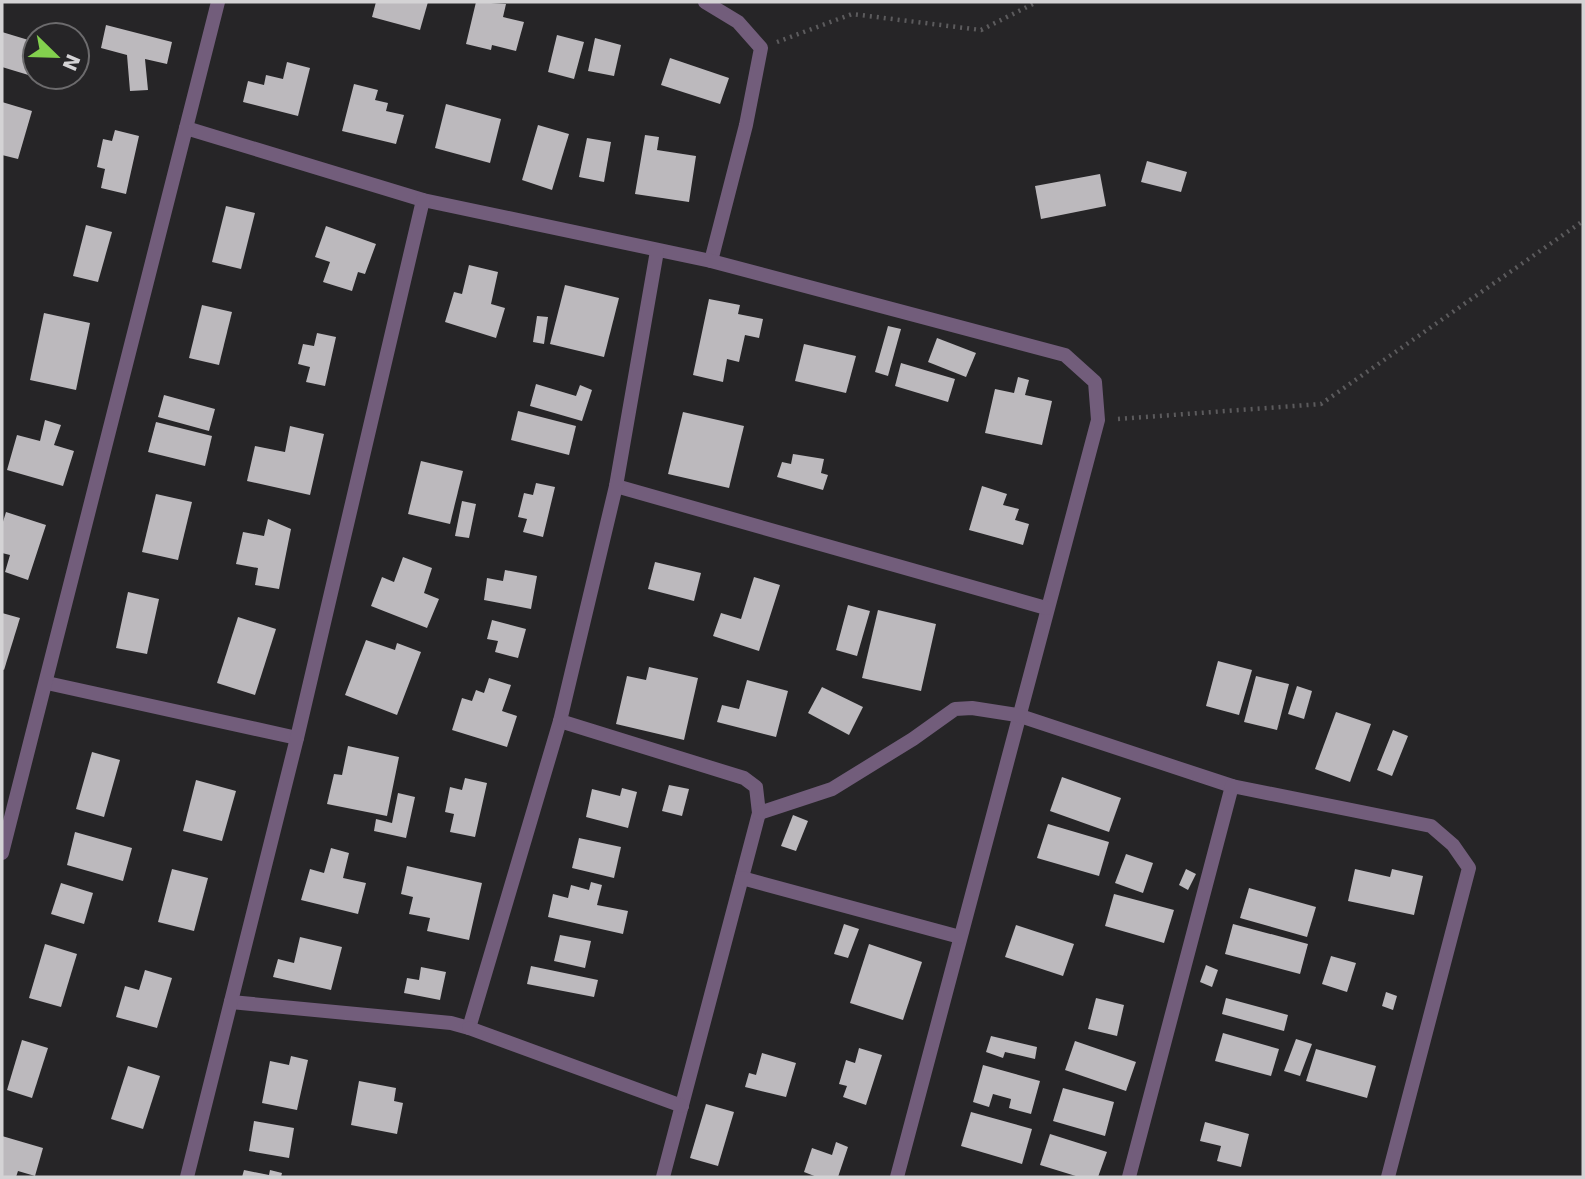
<svg xmlns="http://www.w3.org/2000/svg" width="1585" height="1179" font-family="'DejaVu Sans',sans-serif">
<rect width="100%" height="100%" fill="#262527"/>
<g fill="#bcb9bd">
<polygon points="376,2 428,2 420,30 372,17"/>
<polygon points="476,2 506,4 503,17 524,22 516,51 492,45 491,50 466,44"/>
<polygon points="106,25 172,42 167,64 145,59 148,90 130,91 127,55 101,48"/>
<polygon points="2,32 35,42 35,77 2,67"/>
<polygon points="557,35 584,42 574,79 548,72"/>
<polygon points="595,38 621,45 614,76 588,71"/>
<polygon points="670,58 729,78 720,104 661,85"/>
<polygon points="287,62 310,68 298,116 243,102 248,81 264,85 266,75 283,79"/>
<polygon points="354,84 378,90 375,100 388,103 386,111 404,115 396,144 342,131"/>
<polygon points="2,102 32,111 18,159 2,155"/>
<polygon points="446,104 501,119 490,163 435,148"/>
<polygon points="538,125 569,134 552,190 522,180"/>
<polygon points="115,130 139,136 126,194 101,188 105,169 97,167 103,139 112,141"/>
<polygon points="645,135 659,137 657,150 696,156 689,202 635,194"/>
<polygon points="587,138 611,142 604,182 579,177"/>
<polygon points="1147,161 1187,172 1181,192 1141,182"/>
<polygon points="1100,174 1106,206 1041,219 1035,186"/>
<polygon points="226,206 255,213 241,269 212,262"/>
<polygon points="86,225 112,232 98,282 73,276"/>
<polygon points="326,226 376,244 365,274 358,272 352,291 323,282 330,262 315,257"/>
<polygon points="469,265 498,272 491,304 505,308 496,338 445,322 454,292 462,294"/>
<polygon points="565,285 619,298 604,357 550,344"/>
<polygon points="709,299 740,305 738,314 763,319 759,338 745,335 739,362 727,359 723,382 693,375"/>
<polygon points="202,305 232,312 219,365 189,358"/>
<polygon points="44,313 90,323 76,390 30,380"/>
<polygon points="537,316 548,317 544,344 533,342"/>
<polygon points="888,326 901,329 888,376 875,372"/>
<polygon points="317,333 336,337 325,386 306,382 310,367 298,364 303,344 314,346"/>
<polygon points="937,338 976,353 966,377 928,362"/>
<polygon points="804,344 856,356 846,393 795,381"/>
<polygon points="901,363 955,379 948,402 895,386"/>
<polygon points="1018,377 1029,380 1025,395 1052,401 1042,445 985,433 995,389 1014,393"/>
<polygon points="536,384 576,396 580,385 592,390 582,421 530,406"/>
<polygon points="164,395 215,409 209,431 158,417"/>
<polygon points="518,411 576,426 569,455 511,440"/>
<polygon points="683,412 744,426 729,488 668,474"/>
<polygon points="45,420 61,425 54,445 74,451 63,486 7,470 17,435 40,441"/>
<polygon points="156,422 212,436 205,466 148,452"/>
<polygon points="290,426 324,434 310,495 247,481 255,446 285,452"/>
<polygon points="793,454 824,459 821,473 828,475 823,490 777,477 782,462 791,464"/>
<polygon points="421,461 463,471 450,524 408,514"/>
<polygon points="536,483 555,487 543,537 523,532 527,519 518,517 524,493 533,495"/>
<polygon points="982,486 1007,494 1003,505 1019,509 1015,520 1029,524 1023,545 969,530"/>
<polygon points="156,494 192,502 178,560 142,552"/>
<polygon points="462,501 476,504 469,538 455,536"/>
<polygon points="6,512 46,525 28,580 5,572 10,555 2,553 2,525"/>
<polygon points="268,519 291,529 279,589 255,585 258,568 236,564 243,532 264,536"/>
<polygon points="403,557 432,568 424,593 439,599 427,628 371,606 382,577 394,582"/>
<polygon points="655,562 701,573 694,601 648,589"/>
<polygon points="505,570 537,576 531,609 484,600 487,578 503,581"/>
<polygon points="754,577 780,585 759,651 713,636 721,613 741,619"/>
<polygon points="128,592 159,599 147,654 116,648"/>
<polygon points="848,605 870,611 857,656 836,650"/>
<polygon points="878,610 936,624 921,691 862,678"/>
<polygon points="2,613 20,618 4,670 2,669"/>
<polygon points="238,617 276,629 255,695 217,683"/>
<polygon points="492,620 526,629 518,658 495,652 498,641 487,639"/>
<polygon points="366,640 395,650 397,643 421,652 397,715 345,695"/>
<polygon points="1218,661 1252,670 1239,715 1206,706"/>
<polygon points="649,667 698,678 684,740 616,724 627,676 646,680"/>
<polygon points="1256,676 1289,684 1277,730 1244,722"/>
<polygon points="489,678 511,685 502,711 517,716 507,747 452,730 462,698 472,701 476,690 484,693"/>
<polygon points="747,680 788,691 776,737 717,722 722,705 739,709"/>
<polygon points="1297,686 1312,691 1304,719 1288,714"/>
<polygon points="822,687 863,707 849,735 808,713"/>
<polygon points="1336,712 1371,724 1350,782 1315,769"/>
<polygon points="1393,730 1408,736 1392,776 1377,770"/>
<polygon points="348,746 399,757 387,816 327,804 334,774 342,775"/>
<polygon points="92,752 120,760 104,817 76,809"/>
<polygon points="1062,777 1121,798 1109,832 1050,811"/>
<polygon points="465,778 487,783 475,837 450,832 454,814 445,812 450,787 462,790"/>
<polygon points="196,780 236,791 222,841 183,831"/>
<polygon points="669,785 689,789 682,816 662,811"/>
<polygon points="622,788 637,792 628,828 586,817 592,789 620,796"/>
<polygon points="398,793 415,797 406,838 374,831 376,819 392,823"/>
<polygon points="793,815 808,821 796,851 781,846"/>
<polygon points="1048,824 1109,842 1099,876 1037,858"/>
<polygon points="75,832 132,848 123,881 67,865"/>
<polygon points="579,838 621,847 614,878 572,868"/>
<polygon points="331,848 349,853 343,878 366,883 358,914 301,900 310,869 324,873"/>
<polygon points="1126,854 1153,863 1143,893 1115,883"/>
<polygon points="407,866 482,883 469,940 427,931 430,918 409,914 413,897 401,894"/>
<polygon points="172,869 208,878 194,931 158,922"/>
<polygon points="1186,869 1196,874 1188,890 1179,885"/>
<polygon points="1355,869 1390,877 1392,869 1423,876 1414,915 1348,901"/>
<polygon points="591,882 602,885 597,905 628,911 623,934 548,917 553,894 568,898 571,885 589,890"/>
<polygon points="61,883 93,893 84,924 51,914"/>
<polygon points="1249,888 1316,907 1307,937 1240,918"/>
<polygon points="1114,894 1174,910 1164,943 1105,926"/>
<polygon points="844,924 859,929 848,958 834,954"/>
<polygon points="1233,924 1308,944 1300,974 1225,954"/>
<polygon points="1016,925 1074,944 1063,976 1005,957"/>
<polygon points="560,935 591,941 585,968 554,961"/>
<polygon points="300,937 342,947 331,990 273,977 278,959 294,963"/>
<polygon points="45,944 77,954 61,1007 29,998"/>
<polygon points="869,944 922,962 903,1020 850,1003"/>
<polygon points="1331,956 1356,963 1347,992 1322,984"/>
<polygon points="1206,965 1218,970 1212,987 1200,982"/>
<polygon points="531,966 598,980 594,997 527,984"/>
<polygon points="421,967 446,972 440,1000 404,993 407,978 419,980"/>
<polygon points="145,970 172,978 157,1028 116,1017 125,986 139,990"/>
<polygon points="1386,992 1397,996 1393,1010 1382,1006"/>
<polygon points="1096,998 1124,1005 1117,1036 1088,1029"/>
<polygon points="1226,998 1288,1015 1284,1031 1222,1014"/>
<polygon points="1223,1033 1279,1049 1271,1076 1215,1061"/>
<polygon points="991,1036 1037,1047 1035,1059 1005,1052 1003,1058 986,1052"/>
<polygon points="1296,1039 1312,1044 1300,1076 1284,1071"/>
<polygon points="22,1040 48,1048 32,1098 7,1090"/>
<polygon points="1075,1041 1136,1062 1126,1091 1065,1070"/>
<polygon points="859,1048 882,1055 866,1105 843,1097 847,1086 839,1084 846,1060 855,1063"/>
<polygon points="1316,1049 1376,1066 1367,1098 1306,1081"/>
<polygon points="762,1053 796,1063 786,1097 745,1087 749,1073 756,1075"/>
<polygon points="291,1056 308,1060 297,1110 262,1103 270,1061 289,1065"/>
<polygon points="983,1065 1040,1081 1031,1114 1009,1108 1011,1099 993,1094 989,1107 973,1102"/>
<polygon points="128,1066 160,1076 143,1129 111,1119"/>
<polygon points="359,1081 396,1088 394,1101 403,1103 397,1134 351,1125"/>
<polygon points="1063,1088 1114,1102 1105,1136 1053,1121"/>
<polygon points="706,1104 734,1112 718,1166 690,1158"/>
<polygon points="971,1112 1032,1129 1022,1164 961,1146"/>
<polygon points="254,1121 294,1128 289,1158 249,1151"/>
<polygon points="1205,1122 1249,1134 1241,1167 1217,1161 1221,1146 1200,1141"/>
<polygon points="1050,1134 1107,1152 1098,1177 1079,1177 1040,1165"/>
<polygon points="2,1136 43,1148 35,1176 18,1171 16,1177 2,1177"/>
<polygon points="836,1142 848,1147 838,1177 817,1177 804,1172 812,1148 832,1155"/>
<polygon points="244,1170 269,1175 270,1170 282,1173 281,1177 242,1177"/>
</g>
<g fill="none" stroke-linecap="round" stroke-linejoin="round">
<g stroke="#5c5b5d" stroke-width="4.5" stroke-dasharray="2 5" stroke-linecap="butt">
<polyline points="777,42 852,14 981,30 1037,2"/>
<polyline points="1118,419 1321,404 1583,221"/>
</g>
<g stroke="#725d7b" stroke-width="14">
<polyline points="705,2 738,22 761,48 746,125 711,261"/>
<polyline points="186,128 423,200 711,261 1065,355 1095,382 1098,420 897,1177"/>
<polyline points="616,486 1046,608"/>
<polyline points="47,683 297,738"/>
<polyline points="560,721 744,778 756,787 759,813 663,1177"/>
<polyline points="759,813 832,789 913,739 955,709 972,708 1017,715 1232,786"/>
<polyline points="2,853 218,2"/>
<polyline points="742,878 960,937"/>
<polyline points="231,1002 451,1023 469,1028 560,721 616,486 657,251"/>
<polyline points="469,1028 682,1106"/>
<polyline points="187,1177 297,738 423,200"/>
<polyline points="1129,1177 1232,786 1431,826 1453,845 1469,868 1388,1177"/>
</g>
</g>
<rect width="1585" height="1179" fill="none" stroke="#d4d3d5" stroke-width="7"/>
<g transform="translate(56 56) rotate(113)"><circle r="33" fill="#262527" stroke="#6c6b6d" stroke-width="2"/>
<path d="M0-5L12 26L0 18L-12 26Z" fill="#83d04e"/>
<text y="-10" font-size="19" font-weight="bold" text-anchor="middle" fill="#d4d3d5">N</text>
</g>
</svg>
